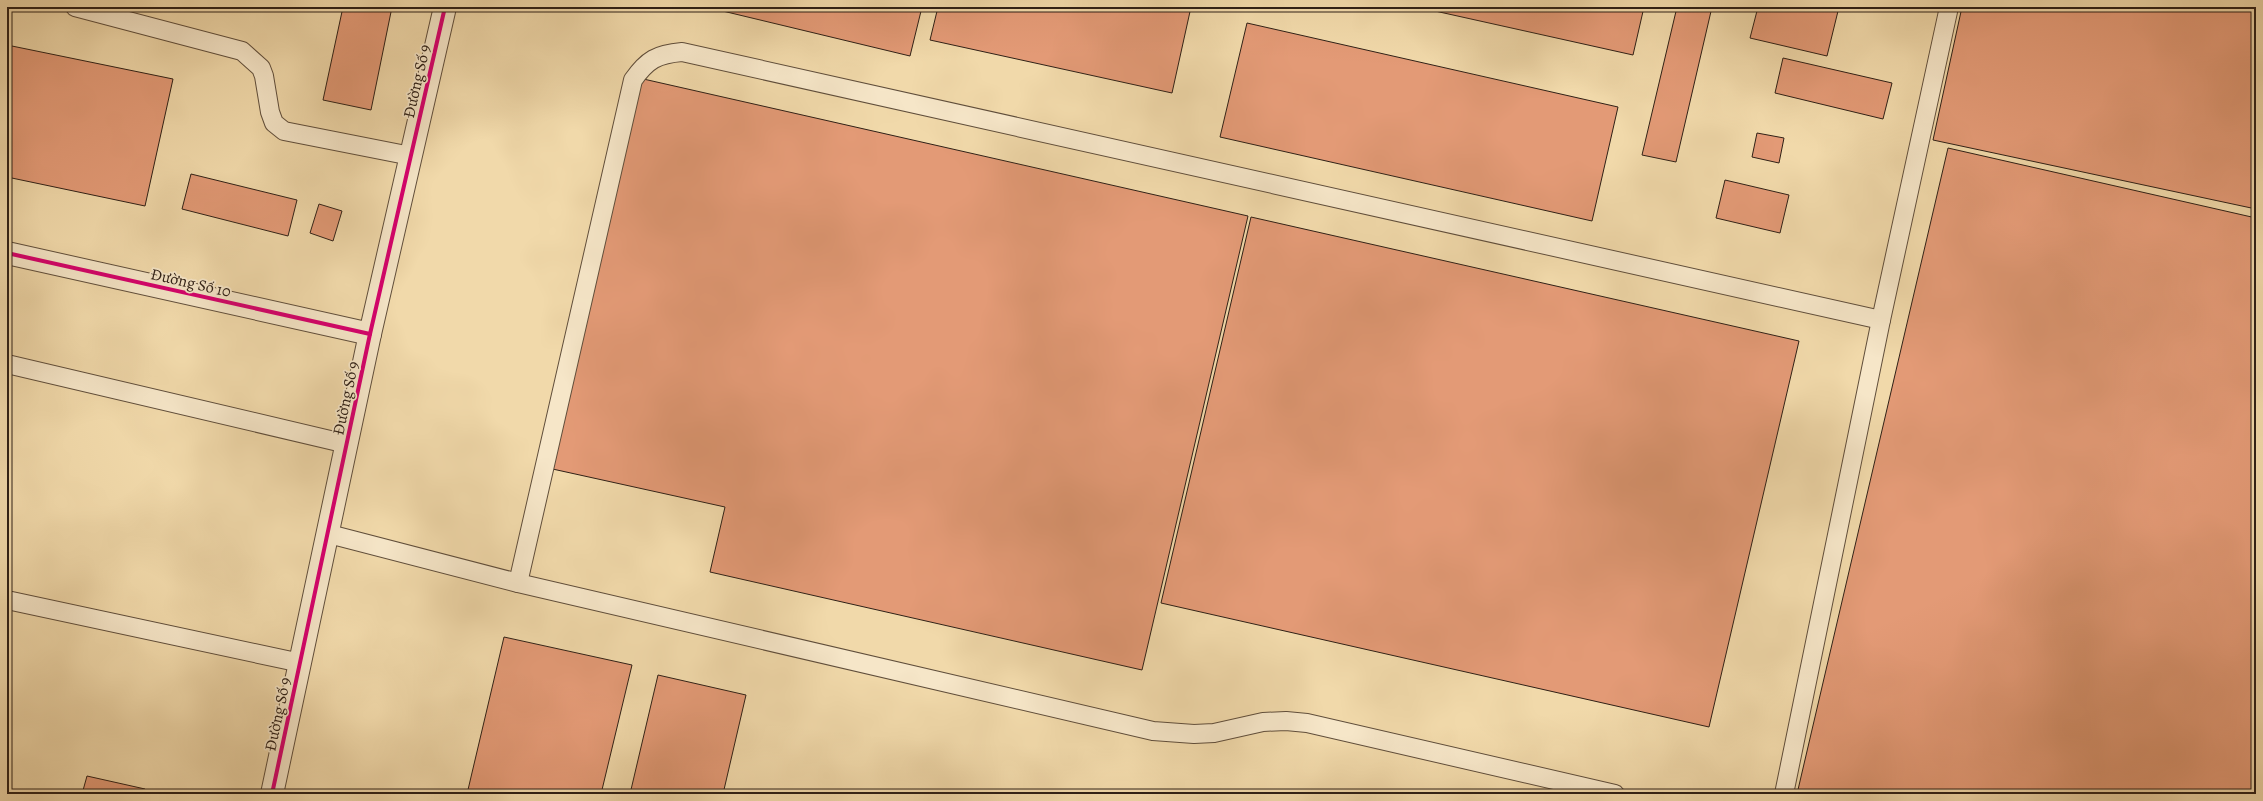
<svg xmlns="http://www.w3.org/2000/svg" width="2263" height="801" font-family="Alegreya,serif">
<rect width="100%" height="100%" fill="#f1d9aa"/>
<filter id="stains"><feTurbulence type="fractalNoise" baseFrequency=".005" numOctaves="4"/><feColorMatrix values="0 0 0 0 .2 0 0 0 0 .09 0 0 0 0 .02 0 0 0 .5 -.17"/></filter>
<radialGradient id="worn" r=".72"><stop offset=".6" stop-color="#630" stop-opacity="0"/><stop offset="1" stop-color="#630" stop-opacity=".3"/></radialGradient>
<g fill="#e39a76" stroke="#2f2016">
<polygon points="343,7 392,7 371,110 323,100"/>
<polygon points="706,7 922,7 910,56"/>
<polygon points="938,7 1191,7 1172,93 930,40"/>
<polygon points="1417,7 1644,7 1633,55"/>
<polygon points="1677,7 1712,7 1676,162 1642,155"/>
<polygon points="1758,7 1839,7 1827,56 1750,38"/>
<polygon points="1962,7 2256,7 2256,209 1933,140"/>
<polygon points="1247,23 1618,107 1592,221 1220,137"/>
<polygon points="7,45 173,79 145,206 7,177"/>
<polygon points="1783,58 1892,83 1883,119 1775,93"/>
<polygon points="639,78 1248,216 1142,670 710,572 725,507 548,468"/>
<polygon points="1757,133 1784,138 1779,163 1752,157"/>
<polygon points="1948,148 2256,218 2256,794 1797,794"/>
<polygon points="191,174 297,200 288,236 182,209"/>
<polygon points="1725,180 1789,195 1780,233 1716,218"/>
<polygon points="319,204 342,211 333,241 310,233"/>
<polygon points="1251,217 1799,341 1709,727 1161,603"/>
<polygon points="504,637 632,665 601,794 467,794"/>
<polygon points="658,675 746,695 723,794 630,794"/>
<polygon points="87,776 145,789 144,794 82,794"/>
</g>
<g fill="none" stroke-linecap="round" stroke-linejoin="round">
<defs>
<g id="lane">
<polyline points="75,7 242,51 261,68 264,76 270,112 274,123 284,131 411,156"/>
<polyline points="7,364 347,444"/>
<polyline points="329,534 518,583 1153,731 1194,734 1214,733 1263,722 1286,721 1307,723 1615,794"/>
<path d="M518,583L633,80C647,60 657,54 682,52L1881,320"/>
<polyline points="7,600 301,663"/>
<polyline points="1784,794 1881,320 1949,7"/>
</g>
<g id="street">
<polyline points="7,253 370,334"/>
<polyline points="272,794 370,334 445,7"/>
</g>
</defs>
<use href="#lane" stroke="#604e3b" stroke-width="20"/>
<use href="#street" stroke="#604e3b" stroke-width="24"/>
<use href="#lane" stroke="#f6e6c8" stroke-width="18"/>
<use href="#street" stroke="#f6e6c8" stroke-width="22"/>
<defs>
<g id="cycleway">
<polyline points="7,253 370,334"/>
<polyline points="272,794 370,334 445,7"/>
</g>
</defs>
<use href="#cycleway" stroke="#f6e6c8" stroke-width="6"/>
<use href="#cycleway" stroke="#d6006c" stroke-width="4"/>
</g>
<g text-anchor="middle" stroke-width="3.5" stroke-linejoin="round" paint-order="stroke">
<g font-size="16" fill="#2f2016" stroke="#f6e6c8">
<text transform="translate(416 81) rotate(-77)" y="6">Đường Số 9</text>
<text transform="translate(191 282) rotate(13)" y="6">Đường Số 10</text>
<text transform="translate(345 398) rotate(-78)" y="6">Đường Số 9</text>
<text transform="translate(277 714) rotate(-78)" y="6">Đường Số 9</text>
</g>
</g>
<rect width="2263" height="801" fill="none" stroke="#f1d9aa" stroke-width="24"/>
<rect x="8" y="8" width="2247" height="785" fill="none" stroke="#2f2016" stroke-width="2"/>
<rect x="12" y="12" width="2239" height="777" fill="none" stroke="#2f2016"/>
<rect width="100%" height="100%" filter="url(#stains)"/>
<rect width="100%" height="100%" fill="url(#worn)"/>
</svg>
